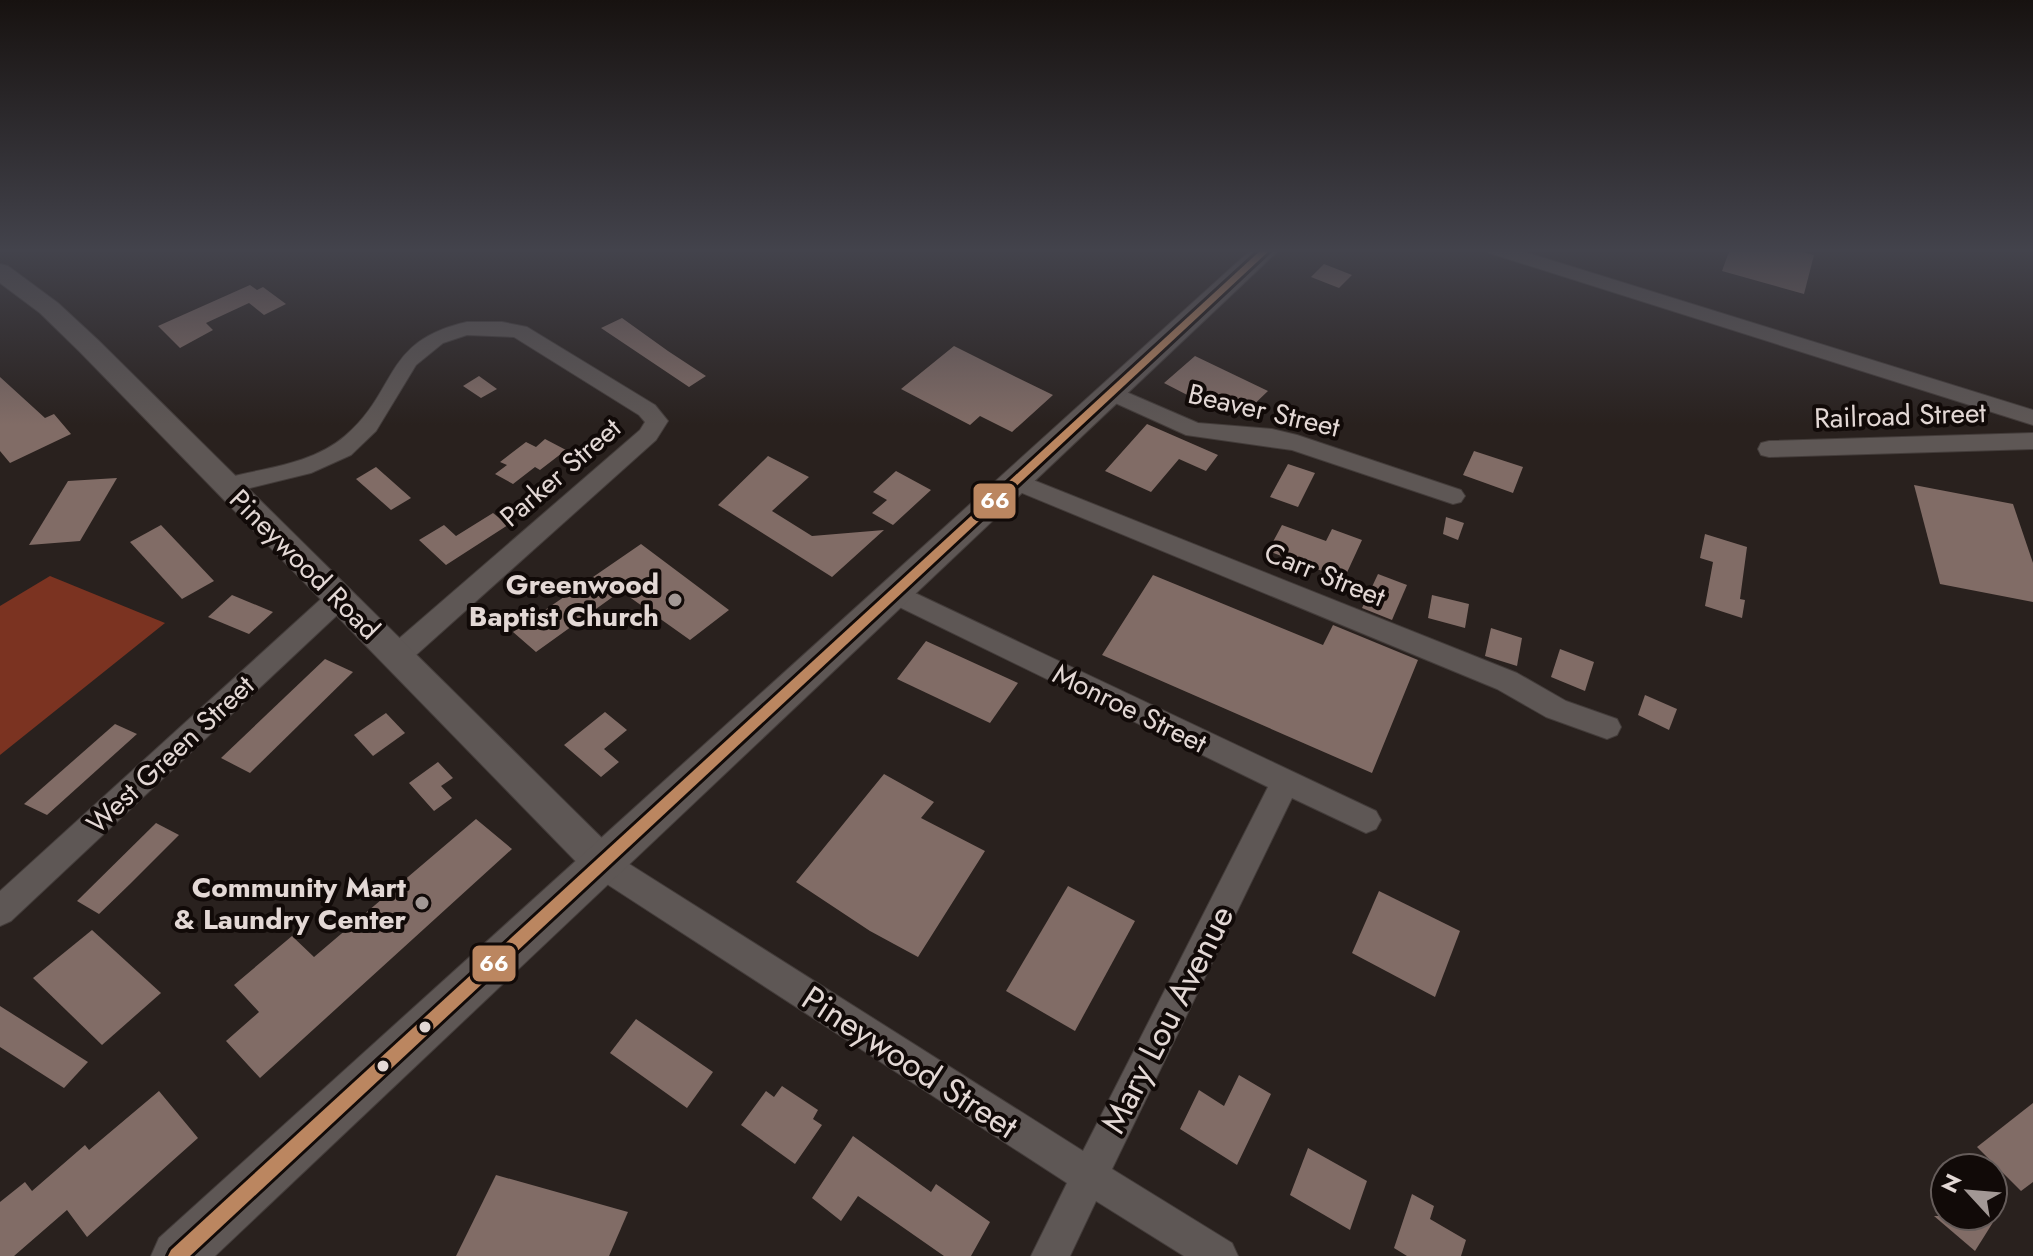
<svg xmlns="http://www.w3.org/2000/svg" width="2033" height="1256" font-family="Jost,sans-serif">
<rect width="100%" height="100%" fill="#29211e"/>
<polygon fill="#7b3321" points="50,576 165,623 0,755 0,606"/>
<g fill="#816c66">
<polygon points="1730,249 1790,249 1814,255 1804,294 1722,271"/>
<polygon points="1324,264 1352,275 1339,288 1311,277"/>
<polygon points="250,285 257,290 263,287 286,304 264,315 249,303 206,323 213,330 180,348 158,326"/>
<polygon points="622,318 668,351 706,376 689,387 601,328"/>
<polygon points="954,346 1012,375 1053,395 1012,432 980,416 970,425 901,389"/>
<polygon points="1195,356 1268,391 1246,412 1204,391 1195,399 1164,383"/>
<polygon points="479,376 497,389 481,398 463,386"/>
<polygon points="0,377 45,418 54,414 71,434 10,463 0,451"/>
<polygon points="1147,424 1218,455 1206,471 1179,459 1151,492 1105,471"/>
<polygon points="545,439 566,450 540,470 535,467 513,484 495,474 507,465 500,462 526,442 536,447"/>
<polygon points="1474,451 1523,467 1513,493 1463,475"/>
<polygon points="768,456 809,477 772,511 812,536 884,530 832,577 718,505"/>
<polygon points="1288,464 1315,473 1298,507 1270,497"/>
<polygon points="376,467 411,498 391,510 356,479"/>
<polygon points="896,471 931,490 893,525 872,513 887,500 873,492"/>
<polygon points="117,478 80,541 29,545 68,481"/>
<polygon points="1914,485 2013,504 2033,563 2033,602 1940,584"/>
<polygon points="493,513 508,525 446,565 419,540 444,525 456,536"/>
<polygon points="1446,517 1464,523 1458,540 1443,534"/>
<polygon points="161,525 214,581 182,599 130,542"/>
<polygon points="1282,525 1326,541 1332,529 1362,540 1344,579 1268,551"/>
<polygon points="1705,534 1747,547 1740,599 1745,600 1742,618 1705,606 1713,562 1700,558"/>
<polygon points="641,544 729,610 690,640 621,591 536,652 513,632"/>
<polygon points="1378,574 1407,585 1392,620 1362,608"/>
<polygon points="1153,575 1323,645 1333,625 1418,660 1372,773 1102,655"/>
<polygon points="232,595 273,612 249,634 208,617"/>
<polygon points="1432,595 1469,604 1465,628 1428,618"/>
<polygon points="1491,628 1522,638 1517,666 1485,656"/>
<polygon points="926,641 1018,683 990,723 897,679"/>
<polygon points="1560,649 1594,662 1585,691 1551,677"/>
<polygon points="325,659 353,672 250,773 221,758"/>
<polygon points="1645,695 1677,709 1669,730 1638,715"/>
<polygon points="605,712 627,730 604,749 619,762 601,777 564,745"/>
<polygon points="386,713 405,733 373,756 354,735"/>
<polygon points="115,724 137,734 47,815 24,804"/>
<polygon points="438,762 453,778 441,786 452,798 434,811 409,783"/>
<polygon points="884,774 934,802 921,818 985,851 918,957 870,931 796,882"/>
<polygon points="476,819 512,849 260,1078 226,1041 259,1012 234,985 292,936 314,957"/>
<polygon points="156,823 179,835 130,884 99,914 77,901"/>
<polygon points="1068,886 1135,921 1075,1031 1006,991"/>
<polygon points="1379,891 1460,931 1435,997 1352,953"/>
<polygon points="92,930 161,993 102,1045 33,978"/>
<polygon points="0,1006 88,1062 64,1088 0,1047"/>
<polygon points="636,1019 713,1072 687,1108 610,1053"/>
<polygon points="1239,1075 1271,1094 1237,1165 1180,1129 1199,1090 1224,1106"/>
<polygon points="782,1086 818,1110 813,1119 822,1125 795,1164 741,1125 766,1091 774,1097"/>
<polygon points="159,1091 198,1138 87,1237 67,1210 14,1256 0,1256 0,1202 25,1182 32,1191 85,1145 89,1150"/>
<polygon points="2033,1103 2033,1182 2021,1191 1977,1147"/>
<polygon points="853,1136 931,1192 936,1184 990,1222 971,1256 944,1256 858,1196 841,1221 812,1198"/>
<polygon points="1308,1148 1367,1181 1350,1230 1290,1195"/>
<polygon points="496,1175 628,1212 609,1256 456,1256"/>
<polygon points="1412,1194 1434,1206 1430,1219 1466,1240 1461,1256 1407,1256 1394,1248"/>
<polygon points="1934,1216 1997,1216 1975,1251"/>
</g>
<g fill="none" stroke-linecap="round" stroke-linejoin="round">
<defs>
<g id="minor">
<polygon points="1486,249 1515,249 2033,410 2033,425 1489,253"/>
<path d="M467,322H502L527,327L655,405L668,421L656,440L406,664L397,667L388,664L384,656L388,648L640,430L645,422L639,415L514,337L467,335L443,343L416,365L376,431L351,455L311,473L226,494L218,492L214,486L218,480C260,468 310,466 345,436C399,390 382,341 467,322Z"/>
<polygon points="1110,385 1198,423 1272,429 1297,435 1461,490 1465,496 1461,502 1453,504 1292,450 1186,435 1102,397 1099,392 1102,387"/>
<polygon points="2033,433 2033,449 1769,457 1761,455 1758,449 1761,443 1769,441"/>
<polygon points="1018,474 1517,673 1566,701 1617,719 1621,727 1617,735 1607,739 1546,717 1497,689 1010,488 1006,482 1010,476"/>
<polygon points="896,584 1376,811 1381,820 1376,829 1366,833 1292,798 1112,1169 1232,1243 1238,1256 1184,1256 1096,1201 1070,1256 1031,1256 1067,1183 593,875 589,865 593,855 604,851 615,855 1083,1151 1268,787 887,601 883,594 887,587"/>
<polygon points="341,586 350,589 354,596 350,603 11,921 0,926 0,891 332,589"/>
</g>
<polygon id="tertiary" points="0,264 8,266 58,303 98,340 617,853 623,865 617,877 604,882 591,877 80,352 40,313 0,283"/>
<polygon id="secondary" points="1252,249 1280,249 215,1256 151,1256 159,1238"/>
</defs>
<use href="#minor" stroke="#433c3a" stroke-width="2"/>
<use href="#tertiary" stroke="#433c3a" stroke-width="2"/>
<use href="#secondary" stroke="#433c3a" stroke-width="2"/>
<use href="#minor" fill="#5e5755" fill-rule="evenodd"/>
<use href="#tertiary" fill="#5e5755" fill-rule="evenodd"/>
<use href="#secondary" fill="#5e5755" fill-rule="evenodd"/>
<defs>
<polygon id="bus-1" points="1262,249 1271,249 190,1256 168,1256 171,1250"/>
</defs>
<use href="#bus-1" stroke="#110a08" stroke-width="6"/>
<use href="#bus-1" fill="#bb8660" fill-rule="evenodd"/>
</g>
<linearGradient id="sky" x2="0" y2="1"><stop stop-color="#171210"/><stop offset="0.59" stop-color="#43434c"/><stop offset="1" stop-color="#43434c" stop-opacity="0"/></linearGradient>
<rect width="2033" height="425" fill="url(#sky)"/>
<g fill="#a29895" stroke="#110a08" stroke-width="3">
<circle cx="675" cy="600" r="8"/>
<circle cx="422" cy="903" r="8"/>
</g>
<g fill="#e3d8d5" stroke="#110a08" stroke-width="3">
<circle cx="425" cy="1027" r="7"/>
<circle cx="383" cy="1066" r="7"/>
</g>
<g text-anchor="middle" stroke-width="8" stroke-linejoin="round" paint-order="stroke">
<g font-size="28" fill="#e3d8d5" stroke="#110a08">
<text transform="translate(1264 410) rotate(13)" y="10">Beaver Street</text>
<text transform="translate(1900 415) rotate(-2)" y="10">Railroad Street</text>
<text transform="translate(560 472) rotate(-41)" y="10">Parker Street</text>
<text transform="translate(305 564) rotate(45)" y="10">Pineywood Road</text>
<text transform="translate(1325 574) rotate(22)" y="10">Carr Street</text>
<text transform="translate(1130 708) rotate(26)" y="10">Monroe Street</text>
<text transform="translate(170 754) rotate(-43)" y="10">West Green Street</text>
</g>
<g font-size="28" font-weight="bold" fill="#e3d8d5" stroke="#110a08" text-anchor="end">
<text x="659" y="594">Greenwood<tspan x="659" dy="32">Baptist Church</tspan></text>
<text x="406" y="897">Community Mart<tspan x="406" dy="32">&amp; Laundry Center</tspan></text>
</g>
<g font-size="34" fill="#e3d8d5" stroke="#110a08">
<text transform="translate(1167 1019) rotate(-63)" y="12">Mary Lou Avenue</text>
<text transform="translate(910 1062) rotate(33)" y="12">Pineywood Street</text>
</g>
</g>
<g stroke="#110a08" stroke-width="3">
<rect x="972" y="482" width="45" height="38" rx="8" fill="#bb8660"/>
<rect x="471" y="944" width="46" height="39" rx="8" fill="#bb8660"/>
</g>
<g font-size="22" text-anchor="middle" font-weight="bold" fill="#fff">
<text x="995" y="508">66</text>
<text x="494" y="971">66</text>
</g>
<g transform="translate(1969 1192) rotate(296)"><circle r="38" fill="#110a08" stroke="#655c5a" stroke-width="2"/>
<path d="M0-6L14 30L0 20L-14 30Z" fill="#a29895"/>
<text y="-12" font-size="22" font-weight="bold" text-anchor="middle" fill="#e3d8d5">N</text>
</g>
</svg>
